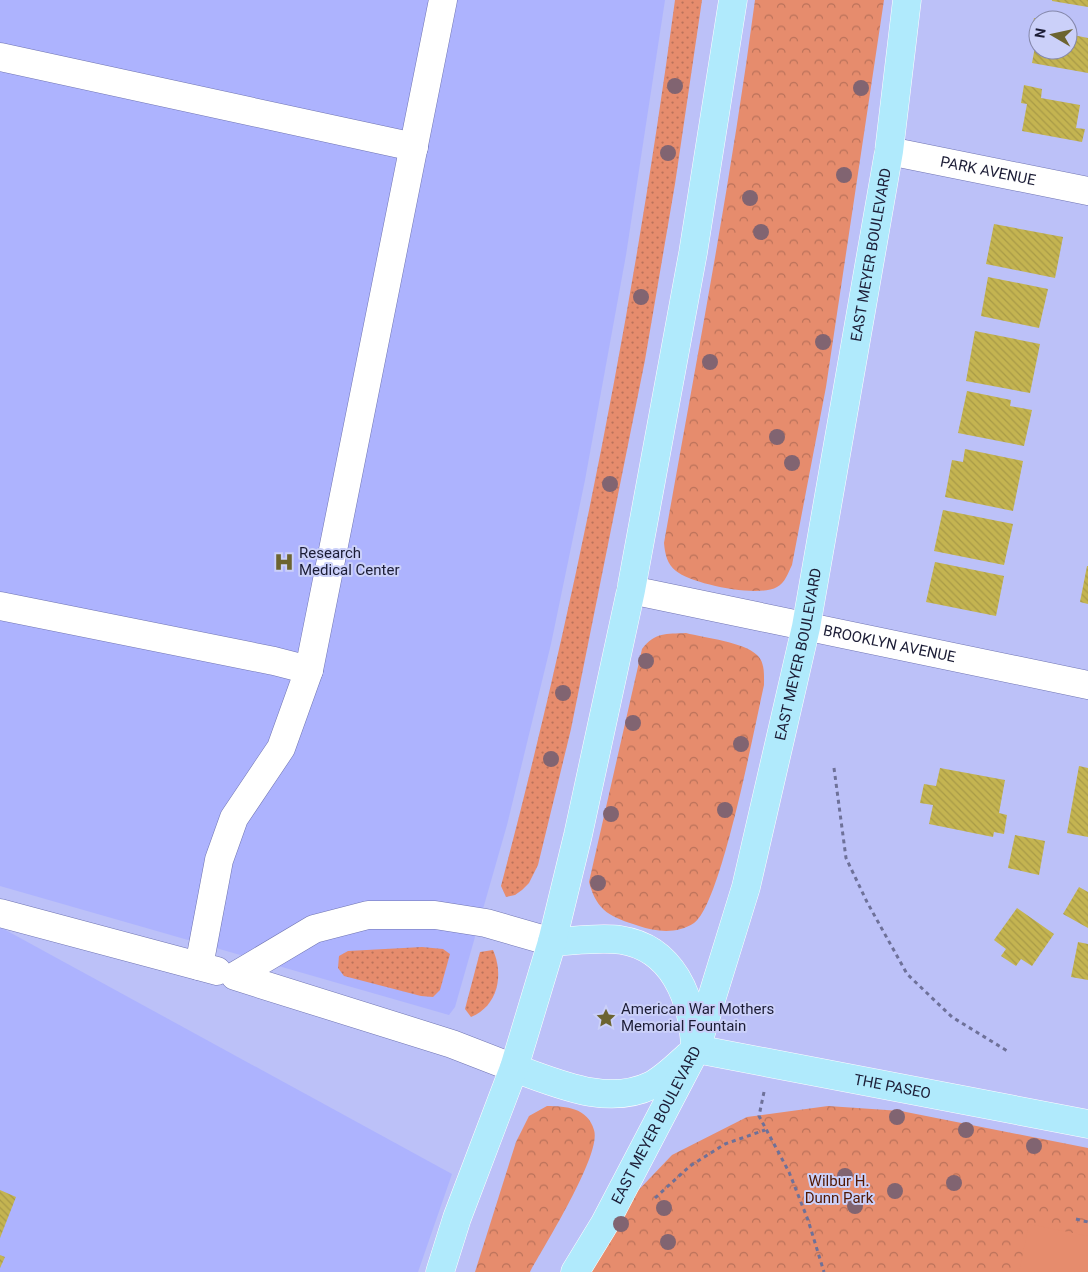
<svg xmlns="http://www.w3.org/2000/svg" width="1088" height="1272" font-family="Roboto,sans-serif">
<defs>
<pattern id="grass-dots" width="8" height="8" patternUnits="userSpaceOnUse" patternTransform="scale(1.25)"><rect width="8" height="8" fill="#e68c6d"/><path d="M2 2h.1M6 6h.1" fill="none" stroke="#ba725a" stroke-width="1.8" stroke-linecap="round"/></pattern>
<pattern id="park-crowns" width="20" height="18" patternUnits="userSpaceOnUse" patternTransform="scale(1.25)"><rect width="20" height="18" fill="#e68c6d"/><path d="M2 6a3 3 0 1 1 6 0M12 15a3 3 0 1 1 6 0" fill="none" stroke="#ba725a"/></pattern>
<pattern id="building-back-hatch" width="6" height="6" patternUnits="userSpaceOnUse" patternTransform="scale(1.25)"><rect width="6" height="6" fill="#c4b451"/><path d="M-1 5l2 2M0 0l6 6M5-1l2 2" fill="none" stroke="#a89a47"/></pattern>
</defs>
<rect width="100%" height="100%" fill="#bcc1f8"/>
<g fill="#adb3fe">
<polygon points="0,0 665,0 626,255 585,480 551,644 507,825 455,1007 449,1015 0,886"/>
<polygon points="0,927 452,1174 418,1272 0,1272"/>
</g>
<g fill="url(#grass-dots)">
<path d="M675,0H702L675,184L645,360L571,729L538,865L529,883L522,890L515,895L506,897L501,886C578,595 635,299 675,0Z"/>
<polygon points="422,947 443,949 450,954 440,990 433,997 421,996 344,976 338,968 339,956 348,951"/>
<path d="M493,950C504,975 498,1006 471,1017L465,1009L480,952Z"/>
</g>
<g fill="url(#park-crowns)">
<path d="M755,0H884L826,387L792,565C788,573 785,583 777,587C758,598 692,584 676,571C667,564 665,554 664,543C696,362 731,182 755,0Z"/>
<path d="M686,633C705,638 744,642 757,655C765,662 764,675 764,685C755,725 721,905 694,923C678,934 656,932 639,926C611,917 597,912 589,882L642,649C655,632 666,634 686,633Z"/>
<path d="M547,1106C566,1106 588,1108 594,1130C602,1154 544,1246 530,1272H475L516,1142L529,1116Z"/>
<polygon points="828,1106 901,1111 1088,1148 1088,1272 589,1272 630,1199 672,1155 747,1117"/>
</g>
<polygon fill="#e68c6d" points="1029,1224 1088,1236 1088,1272 1019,1272"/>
<g fill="url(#building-back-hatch)">
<polygon points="1052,0 1088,0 1088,7 1052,1"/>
<polygon points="1034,18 1042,19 1038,20 1038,50 1068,50 1068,34 1088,38 1088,73 1032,63 1037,36 1031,35"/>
<polygon points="1024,85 1042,89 1041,98 1080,105 1076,128 1085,129 1082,142 1022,131 1027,104 1021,103"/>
<polygon points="994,224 1063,237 1055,278 986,264"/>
<polygon points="988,277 1048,289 1039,328 981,316"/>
<polygon points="975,331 1040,344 1030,393 966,381"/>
<polygon points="967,391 1011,400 1010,406 1032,410 1024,446 958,433"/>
<polygon points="965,449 1023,461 1013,511 945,497 952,460 963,462"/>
<polygon points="943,510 1013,524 1004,565 934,551"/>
<polygon points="935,562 1004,576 996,616 926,602"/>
<polygon points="1087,566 1088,566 1088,604 1080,602"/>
<polygon points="1079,766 1088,768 1088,837 1067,833"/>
<polygon points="940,768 1005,780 999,813 1007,815 1004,834 994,832 993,837 929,824 933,805 920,803 924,784 936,786"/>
<polygon points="1015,835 1045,841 1039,875 1008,868"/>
<polygon points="1079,887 1088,892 1088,928 1063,914"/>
<polygon points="1017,908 1054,934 1032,966 1021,959 1016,966 1001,956 1006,949 994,940"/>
<polygon points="1078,942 1088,944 1088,980 1071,977"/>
<polygon points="0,1190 16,1197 0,1238"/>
<polygon points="0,1255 5,1257 0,1268"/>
</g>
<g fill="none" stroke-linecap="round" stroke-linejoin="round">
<defs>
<g id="minor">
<polyline points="0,57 414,147"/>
<path id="s1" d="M889,151L1088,191"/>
<path id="s2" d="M631,590L1088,685"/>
<polyline points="0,606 274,661 309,670"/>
<polyline points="0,913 217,971"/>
<polyline points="199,966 219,860 234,818 281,748 309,670 443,0"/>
<polyline points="514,1068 452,1044 235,976 314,929 368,915 435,915 486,923 552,942"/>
</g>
<g id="major">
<path d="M552,942C574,941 599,937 621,940C673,948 692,998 695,1044"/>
<path id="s3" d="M696,1049L1088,1124"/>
<path d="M514,1068C557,1083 607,1107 652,1085C665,1078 676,1067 688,1056"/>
<polyline points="440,1272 457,1218 514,1068 552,942 578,835 631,590 693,253 733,0"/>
<path id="s4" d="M575,1272L605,1223L696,1049L746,887L806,627L889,151L907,0"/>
</g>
</defs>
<use href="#minor" stroke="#6f74b2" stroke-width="29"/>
<use href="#major" stroke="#fff" stroke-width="29"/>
<g stroke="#6e7199" stroke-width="3" stroke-dasharray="4 4" stroke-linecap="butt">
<polyline points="834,768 846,858 867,902 907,974 952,1017 1009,1052"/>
<polyline points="764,1092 759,1116 789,1172 808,1220 824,1272"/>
<polyline points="655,1198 690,1166 725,1144 765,1130"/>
<polyline points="1076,1219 1088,1222"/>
</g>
<use href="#minor" stroke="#fff" stroke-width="28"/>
<use href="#major" stroke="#b0eafc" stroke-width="28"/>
</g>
<g fill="#816471">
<circle cx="675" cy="86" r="8"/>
<circle cx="861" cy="88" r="8"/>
<circle cx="668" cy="153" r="8"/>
<circle cx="844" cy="175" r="8"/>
<circle cx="750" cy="198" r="8"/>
<circle cx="761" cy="232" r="8"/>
<circle cx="641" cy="297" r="8"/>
<circle cx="823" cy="342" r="8"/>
<circle cx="710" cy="362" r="8"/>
<circle cx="777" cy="437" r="8"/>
<circle cx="792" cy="463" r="8"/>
<circle cx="610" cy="484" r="8"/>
<circle cx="646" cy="661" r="8"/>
<circle cx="563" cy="693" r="8"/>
<circle cx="633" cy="723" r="8"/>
<circle cx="741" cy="744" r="8"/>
<circle cx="551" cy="759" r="8"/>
<circle cx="725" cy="810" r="8"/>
<circle cx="611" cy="814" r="8"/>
<circle cx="598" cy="883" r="8"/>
<circle cx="897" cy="1117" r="8"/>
<circle cx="966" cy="1130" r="8"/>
<circle cx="1034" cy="1146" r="8"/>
<circle cx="845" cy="1176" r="8"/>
<circle cx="954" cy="1183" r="8"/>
<circle cx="895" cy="1191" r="8"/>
<circle cx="855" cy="1206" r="8"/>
<circle cx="664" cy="1208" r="8"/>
<circle cx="621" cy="1224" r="8"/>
<circle cx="668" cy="1242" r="8"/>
</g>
<defs>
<symbol id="hospital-bare" viewBox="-9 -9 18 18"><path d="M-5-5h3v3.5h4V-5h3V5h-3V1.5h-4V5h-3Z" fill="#6c6430" stroke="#cbd0f9" stroke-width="2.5" paint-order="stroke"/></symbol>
<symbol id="sight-bare" viewBox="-9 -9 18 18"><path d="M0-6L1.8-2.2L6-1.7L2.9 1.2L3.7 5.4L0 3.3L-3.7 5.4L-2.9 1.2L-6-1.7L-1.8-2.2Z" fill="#6c6430" stroke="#cbd0f9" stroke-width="2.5" paint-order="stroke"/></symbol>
</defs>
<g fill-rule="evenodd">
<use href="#hospital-bare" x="270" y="548" width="28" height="28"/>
<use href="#sight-bare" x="592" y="1004" width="28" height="28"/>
</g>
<g text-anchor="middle" stroke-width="4" stroke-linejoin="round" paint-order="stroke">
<g font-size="15" fill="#1c1d36" stroke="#cbd0f9">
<text dy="5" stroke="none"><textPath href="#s1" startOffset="101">PARK AVENUE</textPath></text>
<text dy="5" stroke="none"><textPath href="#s4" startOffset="1068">EAST MEYER BOULEVARD</textPath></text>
<text dy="5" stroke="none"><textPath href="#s2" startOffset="264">BROOKLYN AVENUE</textPath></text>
<text dy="5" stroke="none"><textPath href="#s4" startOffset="662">EAST MEYER BOULEVARD</textPath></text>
<text dy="5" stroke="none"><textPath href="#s3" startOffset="200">THE PASEO</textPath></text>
<text dy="5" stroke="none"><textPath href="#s4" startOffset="168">EAST MEYER BOULEVARD</textPath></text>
</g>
<g font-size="15" fill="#1c1d36" stroke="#cbd0f9" text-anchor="start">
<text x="299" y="558">Research<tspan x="299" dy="17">Medical Center</tspan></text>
<text x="621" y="1014">American War Mothers<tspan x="621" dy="17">Memorial Fountain</tspan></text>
</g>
<g font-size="15" fill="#511802" stroke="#cbd0f9">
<text x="839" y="1186">Wilbur H.<tspan x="839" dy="17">Dunn Park</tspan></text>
</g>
</g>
<g transform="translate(1053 35) rotate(279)"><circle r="24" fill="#cbd0f9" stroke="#8588ab"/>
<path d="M0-4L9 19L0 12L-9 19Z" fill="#6c6430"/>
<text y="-8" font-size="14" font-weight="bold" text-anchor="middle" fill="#1c1d36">N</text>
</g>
</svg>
